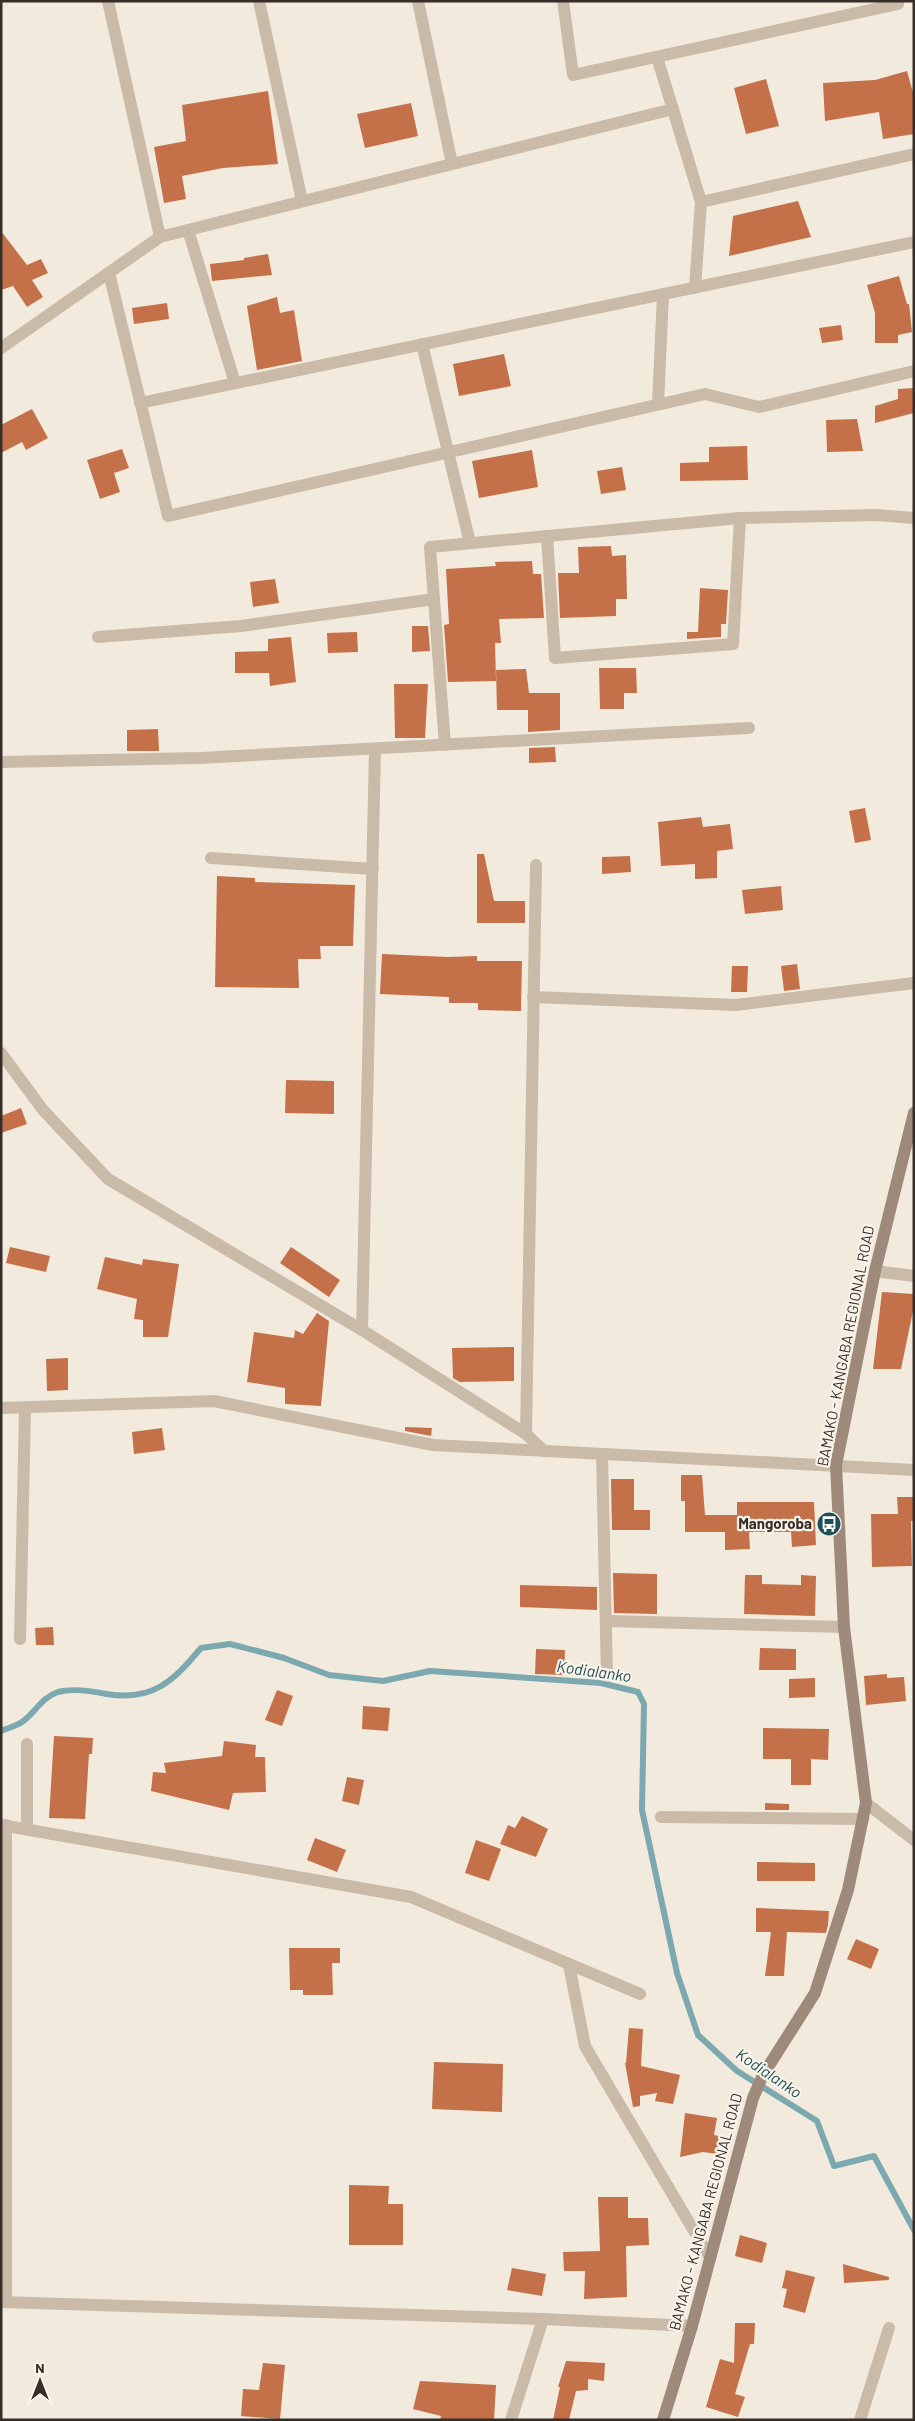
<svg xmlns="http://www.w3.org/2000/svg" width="915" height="2421" font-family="Barlow,sans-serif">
<rect width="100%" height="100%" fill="#f2eadd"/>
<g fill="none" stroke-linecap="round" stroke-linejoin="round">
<path stroke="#7ca8af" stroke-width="6" d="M1,1731C8,1728 16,1726 22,1722C35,1713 42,1697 58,1692C72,1688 92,1691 107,1694C153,1702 174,1680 201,1648L230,1644L284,1658L329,1675L383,1681L430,1671L601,1683L638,1692L644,1704L642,1810L677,1973L698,2035L737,2071L817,2121L834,2166L874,2156L914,2230"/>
</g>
<g fill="#c47149">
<polygon points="907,71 914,96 914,134 883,139 879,112 825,121 823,83 875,80"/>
<polygon points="766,79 779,126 746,134 734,88"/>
<polygon points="268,91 278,164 223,168 182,176 186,199 164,203 154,147 186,141 182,105"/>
<polygon points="411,103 418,136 365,148 357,114"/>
<polygon points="798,201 811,237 729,256 733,216"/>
<polygon points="1,231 27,265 41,259 48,273 32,280 43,297 27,307 13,286 1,290"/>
<polygon points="268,254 272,275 212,281 210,264 244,260 244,258"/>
<polygon points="899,276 907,304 909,304 912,332 898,335 898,343 875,343 875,313 867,285"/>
<polygon points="277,297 280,313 294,310 302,361 257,370 247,306"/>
<polygon points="167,303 169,319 134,324 132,308"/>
<polygon points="841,325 843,340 822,343 819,328"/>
<polygon points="504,354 511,386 459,396 453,364"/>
<polygon points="914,388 914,413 875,423 875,406 898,399 898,389"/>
<polygon points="32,409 48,438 26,450 22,442 1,453 1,425"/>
<polygon points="857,419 863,451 827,452 826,420"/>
<polygon points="747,446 748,480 680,481 680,463 709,462 709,447"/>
<polygon points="122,449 129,468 114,473 120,492 100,499 87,460"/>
<polygon points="532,450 538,487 479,498 472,461"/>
<polygon points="622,467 626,490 601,494 597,471"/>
<polygon points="611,546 612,556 626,555 627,599 616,599 616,616 560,618 558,573 579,573 578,547"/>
<polygon points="532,561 533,574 541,574 544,618 499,619 501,643 495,643 496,681 448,682 444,625 449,624 446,569 496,566 495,562"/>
<polygon points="275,579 279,603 253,607 250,582"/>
<polygon points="700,588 728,590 726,624 721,624 721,637 687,639 687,632 698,632"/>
<polygon points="412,626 428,626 430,651 412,652"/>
<polygon points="357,632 358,652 328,653 327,633"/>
<polygon points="291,637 296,682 270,686 269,673 235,673 235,652 268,651 268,639"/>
<polygon points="599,668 636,668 637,693 624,693 624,709 600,709"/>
<polygon points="526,669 529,693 560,693 560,730 528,732 528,710 497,710 496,670"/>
<polygon points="394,684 428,684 425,738 395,738"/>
<polygon points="158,729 159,751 127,751 127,730"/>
<polygon points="555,747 556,762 529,763 529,748"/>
<polygon points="865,808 871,840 855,843 849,811"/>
<polygon points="701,817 703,827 730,824 733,849 717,851 717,878 695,879 695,864 661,866 658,822"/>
<polygon points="477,854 484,854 494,901 525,901 525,923 477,923"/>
<polygon points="630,856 631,872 602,874 602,857"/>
<polygon points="217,876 255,878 255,882 355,885 353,946 320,946 321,959 298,959 299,988 215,987"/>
<polygon points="781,886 783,910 745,914 742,890"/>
<polygon points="382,954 448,957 477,956 477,961 522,961 521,1011 478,1010 478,1003 449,1003 449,997 380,994"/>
<polygon points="797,964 800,989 784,991 781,966"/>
<polygon points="732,966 748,966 747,992 731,992"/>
<polygon points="286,1080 334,1081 334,1114 285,1113"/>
<polygon points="21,1108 27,1124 1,1133 1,1116"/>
<polygon points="10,1247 50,1256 46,1272 6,1263"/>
<polygon points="291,1247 340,1280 329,1297 280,1263"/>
<polygon points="105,1257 142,1265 143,1259 179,1264 168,1337 143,1337 143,1320 134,1319 137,1299 97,1289"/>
<polygon points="882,1292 914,1294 914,1306 901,1369 873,1369"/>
<polygon points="317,1313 329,1321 321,1406 285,1404 285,1388 247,1382 254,1332 294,1338 295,1330 303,1334"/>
<polygon points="514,1347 514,1381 460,1382 453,1378 452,1348"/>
<polygon points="68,1358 68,1390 47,1391 46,1359"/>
<polygon points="405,1427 432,1428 431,1436 405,1431"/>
<polygon points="162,1428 165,1450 134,1454 132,1432"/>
<polygon points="681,1475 702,1475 705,1515 737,1515 737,1502 814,1502 816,1545 792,1547 791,1532 749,1532 750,1549 725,1550 725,1532 685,1532 685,1501 681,1501"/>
<polygon points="611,1479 634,1479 634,1510 650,1510 650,1530 612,1530"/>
<polygon points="897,1497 914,1497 914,1521 911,1521 912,1566 872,1567 871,1514 898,1514"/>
<polygon points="613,1573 657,1574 657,1614 614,1613"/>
<polygon points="745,1575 762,1575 762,1584 801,1585 801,1575 816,1576 815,1616 744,1614"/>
<polygon points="520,1585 597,1587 597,1610 520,1607"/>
<polygon points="53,1627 54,1645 36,1645 35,1628"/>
<polygon points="760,1648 796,1649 796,1670 759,1670"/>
<polygon points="536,1649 565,1650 564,1675 535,1674"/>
<polygon points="887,1674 887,1678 904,1677 906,1701 866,1705 864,1676"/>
<polygon points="815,1678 815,1697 789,1698 789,1679"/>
<polygon points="277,1690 293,1696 282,1726 265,1720"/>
<polygon points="363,1706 390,1708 388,1731 362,1729"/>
<polygon points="763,1728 829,1729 828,1760 811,1759 811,1785 791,1785 791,1759 763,1759"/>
<polygon points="54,1736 93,1738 92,1754 89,1754 85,1819 49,1818"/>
<polygon points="224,1741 256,1745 255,1757 265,1757 266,1792 233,1793 229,1810 151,1791 153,1772 166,1773 164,1763 222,1756"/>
<polygon points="347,1777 364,1780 359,1805 342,1801"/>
<polygon points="765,1803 789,1804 789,1810 765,1810"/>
<polygon points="522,1816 548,1829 536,1857 500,1844 508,1825 515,1828"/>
<polygon points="315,1838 346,1850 337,1872 307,1860"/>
<polygon points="476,1840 501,1849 489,1881 465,1873"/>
<polygon points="757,1862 815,1863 815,1881 757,1881"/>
<polygon points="756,1908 829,1911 828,1925 826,1933 787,1932 784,1976 765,1976 771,1932 756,1932"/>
<polygon points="856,1939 879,1949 871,1969 847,1959"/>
<polygon points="289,1948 340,1948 340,1963 332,1963 333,1995 303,1995 303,1990 290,1990"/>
<polygon points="629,2028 643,2029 641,2066 680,2075 673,2104 655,2101 657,2093 640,2096 640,2106 633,2107 625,2063 626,2063"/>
<polygon points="434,2062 503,2064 502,2112 432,2109"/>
<polygon points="685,2113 717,2118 714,2135 719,2136 717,2154 703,2152 680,2157"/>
<polygon points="349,2185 389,2186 388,2204 403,2204 403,2245 349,2245"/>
<polygon points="598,2197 628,2197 628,2218 648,2218 649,2245 626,2246 627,2297 584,2299 585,2271 564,2271 563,2252 600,2251"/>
<polygon points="740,2235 767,2243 762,2263 735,2256"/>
<polygon points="843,2264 889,2277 889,2280 844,2283"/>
<polygon points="512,2268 546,2274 542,2296 507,2290"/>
<polygon points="786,2270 815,2277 805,2313 783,2307 787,2289 782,2288"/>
<polygon points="735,2323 755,2323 754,2344 750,2344 735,2394 745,2397 738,2417 706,2407 720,2359 734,2363"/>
<polygon points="566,2361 605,2363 604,2381 588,2379 588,2390 576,2391 569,2420 553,2420 560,2387 558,2387"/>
<polygon points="263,2363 285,2365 280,2419 241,2416 243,2389 259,2390"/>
<polygon points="420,2381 496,2385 494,2420 440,2420 441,2416 413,2409"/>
</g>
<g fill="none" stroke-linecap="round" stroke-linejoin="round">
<g stroke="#cabba9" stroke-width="12">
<polyline points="108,1 160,237"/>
<polyline points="259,1 302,201"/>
<polyline points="418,1 452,164"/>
<polyline points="563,1 573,75 898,4 898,1"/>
<polyline points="657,57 701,202 695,288"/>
<polyline points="701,202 914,154"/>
<polyline points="188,230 235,383"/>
<polyline points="109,273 168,516 705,394 759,407 914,371"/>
<polyline points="422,344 470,543"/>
<polyline points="1,348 160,237 673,109"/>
<polyline points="140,403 914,242"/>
<polyline points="658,404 663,294"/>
<polyline points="547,536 555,658 733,644 740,518"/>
<polyline points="98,637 241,626 434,599"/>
<polyline points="445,745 430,547 740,518 876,515 914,518"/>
<polyline points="1,762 200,758 749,728"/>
<polyline points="211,858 373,869"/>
<polyline points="533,997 736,1005 914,983"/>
<polyline points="1,1053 43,1110 108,1179 362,1330 526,1434 544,1451"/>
<polyline points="875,1271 914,1276"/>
<polyline points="362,1330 375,749"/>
<polyline points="1,1408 214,1401 433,1445 914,1470"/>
<polyline points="526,1434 536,865"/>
<polyline points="602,1454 607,1676"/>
<polyline points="606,1621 844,1627"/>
<polyline points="20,1639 25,1409"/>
<polyline points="27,1744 27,1829"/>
<polyline points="866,1803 914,1840"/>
<polyline points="661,1817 863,1819"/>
<polyline points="1,1825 411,1897 640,1994"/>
<polyline points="569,1965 585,2046 710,2258"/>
<polyline points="1,2302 543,2319 692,2326"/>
<polyline points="6,2302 6,1825"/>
<polyline points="511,2420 543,2319"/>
<polyline points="860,2420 889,2328"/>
</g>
<polyline stroke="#9e8a7a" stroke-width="12" points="663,2420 692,2326 753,2098 763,2075 815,1993 848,1890 866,1803 844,1627 836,1465 875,1271 914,1113"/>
</g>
<defs>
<symbol id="bus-disc" viewBox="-11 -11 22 22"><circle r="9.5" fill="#1f4f58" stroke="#f9f3e9"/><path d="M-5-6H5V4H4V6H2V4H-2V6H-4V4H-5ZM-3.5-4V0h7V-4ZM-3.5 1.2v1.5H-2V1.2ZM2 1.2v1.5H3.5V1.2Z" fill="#fff"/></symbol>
</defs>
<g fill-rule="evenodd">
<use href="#bus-disc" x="815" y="1510" width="28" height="28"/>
</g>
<g text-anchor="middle" stroke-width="4.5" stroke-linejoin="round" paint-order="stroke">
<g font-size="15" fill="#372e29" stroke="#f9f3e9">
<text transform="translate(846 1346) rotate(-79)" y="5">BAMAKO - KANGABA REGIONAL ROAD</text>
<text transform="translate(706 2212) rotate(-75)" y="5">BAMAKO - KANGABA REGIONAL ROAD</text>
</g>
<g font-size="15" font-weight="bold" fill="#372e29" stroke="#f9f3e9" text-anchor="end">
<text x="812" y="1529">Mangoroba</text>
</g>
<g font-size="16" font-style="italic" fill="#1f4f58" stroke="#f9f3e9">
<text transform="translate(594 1671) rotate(8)" y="6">Kodialanko</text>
<text transform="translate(769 2073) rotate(34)" y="6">Kodialanko</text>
</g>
</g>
<rect width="915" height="2421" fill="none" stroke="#372e29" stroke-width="5"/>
<g transform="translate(40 2381)" stroke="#f9f3e9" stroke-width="4" paint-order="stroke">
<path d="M0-4L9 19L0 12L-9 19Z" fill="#372e29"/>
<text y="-8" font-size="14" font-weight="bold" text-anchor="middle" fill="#372e29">N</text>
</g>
</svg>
